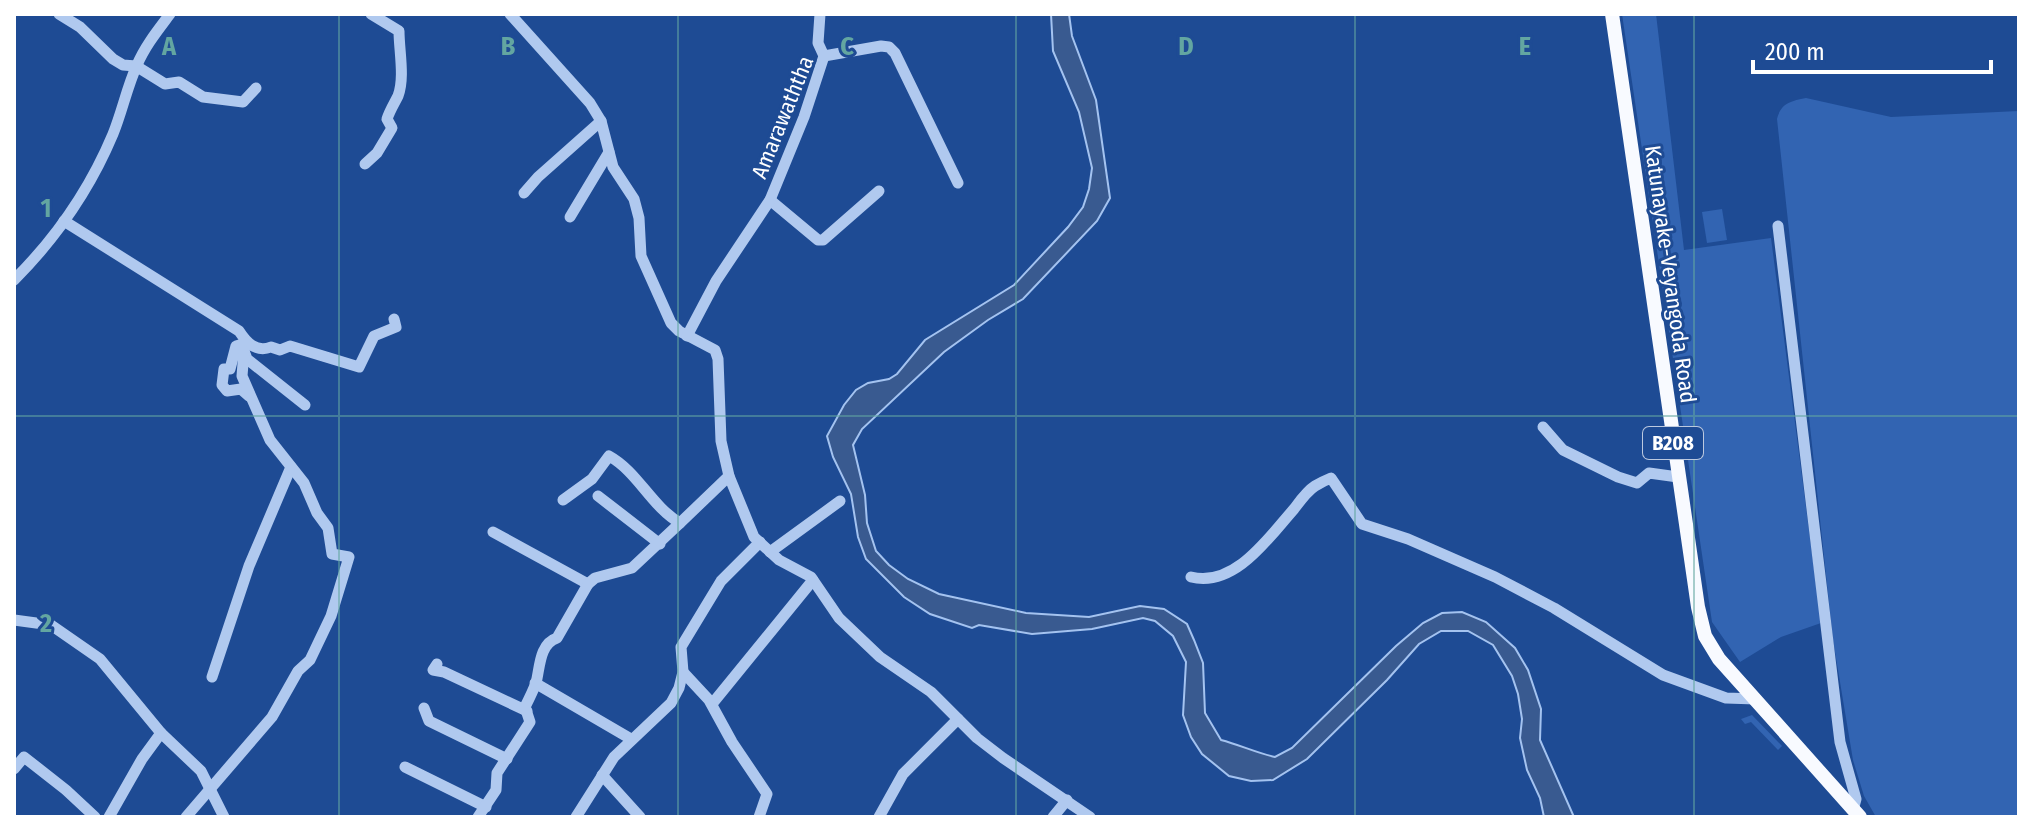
<svg xmlns="http://www.w3.org/2000/svg" width="2033" height="831" font-family="'Fira Sans Condensed',sans-serif">
<rect width="100%" height="100%" fill="#1e4b94"/>
<g fill="#3264b2">
<polygon points="1622,14 1656,14 1684,250 1771,238 1821,623 1781,637 1740,662 1712,622"/>
<path d="M1806,98L1891,117L2019,111V817H1876L1864,796L1853,760L1833,640L1777,119C1781,103 1791,101 1806,98Z"/>
<polygon points="1722,209 1727,240 1707,243 1702,212"/>
<polygon points="1752,715 1782,746 1778,750 1751,722 1745,724 1741,719"/>
</g>
<path fill="#395a90" stroke="#a4c3f0" stroke-width="2" d="M1051,14H1069L1072,36L1096,100L1110,198L1097,221L1023,299L988,320L944,352L862,429L853,445L865,495L867,523L876,551L889,565L908,579L939,594L1026,613L1089,617L1140,606L1164,609L1187,624L1194,640L1203,663L1205,713L1221,740C1240,745 1257,753 1275,757L1292,748L1396,646L1423,623L1442,613L1462,612L1486,622L1515,648L1528,670L1541,709L1540,740L1574,817H1544L1540,798L1527,770L1520,738L1522,719L1518,694L1512,676L1493,645L1468,631H1441L1419,644L1387,680L1307,759L1273,780L1251,781L1229,776L1202,754L1191,737L1183,715L1186,662L1173,636L1155,621L1143,618L1092,629L1032,634L979,625L972,628L930,614L904,597L866,559L858,537L851,494L833,457L827,436L844,405L856,390L868,383L889,379L897,374L925,340L1014,285L1068,227L1083,207L1089,189L1092,168L1079,112L1053,51Z"/>
<g fill="none" stroke-linecap="round" stroke-linejoin="round">
<g stroke="#b0c9ef" stroke-width="11">
<polyline points="59,14 80,27 113,59 123,65 136,66 165,84 179,82 203,97 243,102 256,88"/>
<polyline points="510,14 590,103 601,121 613,167 634,199 639,218 641,256 671,323 679,331 715,350 718,359 721,441 729,476 754,537 779,560 811,577 839,618 880,657 931,692 977,738 1003,758 1090,817"/>
<polyline points="820,14 818,43 824,56"/>
<path d="M365,164L377,153L392,128L387,119C390,110 394,104 398,96C405,78 399,50 399,31L371,14"/>
<polyline points="524,193 538,177 601,121"/>
<polyline points="770,200 818,240 823,240 879,191"/>
<polyline points="570,217 609,152"/>
<path d="M64,221L239,331C246,342 256,353 271,347L280,350L290,346L359,367L374,336L396,327L394,319"/>
<polyline points="1778,226 1840,742 1856,799 1853,810"/>
<path d="M14,280C56,238 90,189 113,134C122,112 127,87 137,65C145,46 158,30 170,14"/>
<polyline points="687,336 716,281 770,200 804,117 824,56 881,46 889,47 895,53 958,183"/>
<polyline points="249,396 241,389 227,391 222,385 224,369 230,369 236,346 246,343 244,351 247,359 305,405"/>
<polyline points="1543,427 1563,450 1618,477 1637,483 1649,473 1678,477"/>
<polyline points="598,496 660,544"/>
<path d="M563,500L592,479L609,456C638,472 651,506 680,523L729,476"/>
<polyline points="493,532 588,584"/>
<polyline points="770,552 840,501"/>
<path d="M1191,577C1235,588 1269,537 1294,509C1300,501 1307,491 1315,486C1320,483 1326,480 1331,478L1362,524L1408,539L1495,577L1554,608L1663,675L1726,698L1756,699"/>
<polyline points="14,620 51,625 100,659 161,733 201,771 224,817"/>
<polyline points="437,664 433,670 444,672 527,711"/>
<polyline points="683,672 709,700 732,742 767,794 759,817"/>
<polyline points="212,677 249,566 291,467"/>
<polyline points="535,683 631,739"/>
<polyline points="712,704 813,580"/>
<polyline points="424,708 429,721 507,759"/>
<polyline points="405,767 486,807"/>
<polyline points="14,769 24,757 66,790 95,817"/>
<polyline points="602,775 640,817"/>
<polyline points="109,817 142,759 161,733"/>
<polyline points="186,817 272,717 298,671 310,660 331,616 349,557 332,554 328,528 317,513 304,483 270,440 242,376 244,351"/>
<path d="M478,817L496,790L497,773L530,722L525,707C529,699 533,691 536,683C540,668 539,644 557,638L588,584L595,578L632,568L680,523"/>
<polyline points="576,817 614,757 671,703 679,688 683,672 681,647 721,581 760,542"/>
<polyline points="879,817 903,774 958,719"/>
<polyline points="1053,817 1067,800"/>
</g>
<polyline stroke="#f8faff" stroke-width="14" points="1612,14 1698,607 1705,636 1719,659 1860,817"/>
</g>
<path fill="none" stroke="#63a6a1" stroke-width="2" stroke-opacity="0.55" d="M339,14V817M678,14V817M1016,14V817M1355,14V817M1694,14V817M14,416H2019"/>
<g text-anchor="middle" stroke-width="6" stroke-linejoin="round" paint-order="stroke">
<rect fill="#1e4b94" stroke="#bcc9df" stroke-width="2" x="1643" y="427" width="60" height="32" rx="6"/>
<g font-size="20" font-weight="bold" fill="#fff">
<text x="1673" y="450">B208</text>
</g>
<g font-size="22" fill="#fff" stroke="#1e4b94">
<text transform="translate(782 117) rotate(-68)" y="8">Amarawaththa</text>
<text transform="translate(1671 274) rotate(82)" y="8">Katunayake-Veyangoda Road</text>
</g>
</g>
<g font-size="26" text-anchor="middle" font-weight="bold" fill="#63a6a1" stroke="#1e4b94" stroke-width="6" stroke-linejoin="round" paint-order="stroke">
<text x="169" y="55">A</text>
<text x="508" y="55">B</text>
<text x="847" y="55">C</text>
<text x="1186" y="55">D</text>
<text x="1525" y="55">E</text>
<text x="46" y="217">1</text>
<text x="46" y="632">2</text>
</g>
<rect width="2033" height="831" fill="none" stroke="#ffffff" stroke-width="32"/>
<path d="M1753 60v12h238v-12" fill="none" stroke="#ffffff" stroke-width="4"/>
<text x="1765" y="60" font-size="24" fill="#ffffff" stroke="#1e4b94" stroke-width="6" paint-order="stroke">200 m</text>
</svg>
